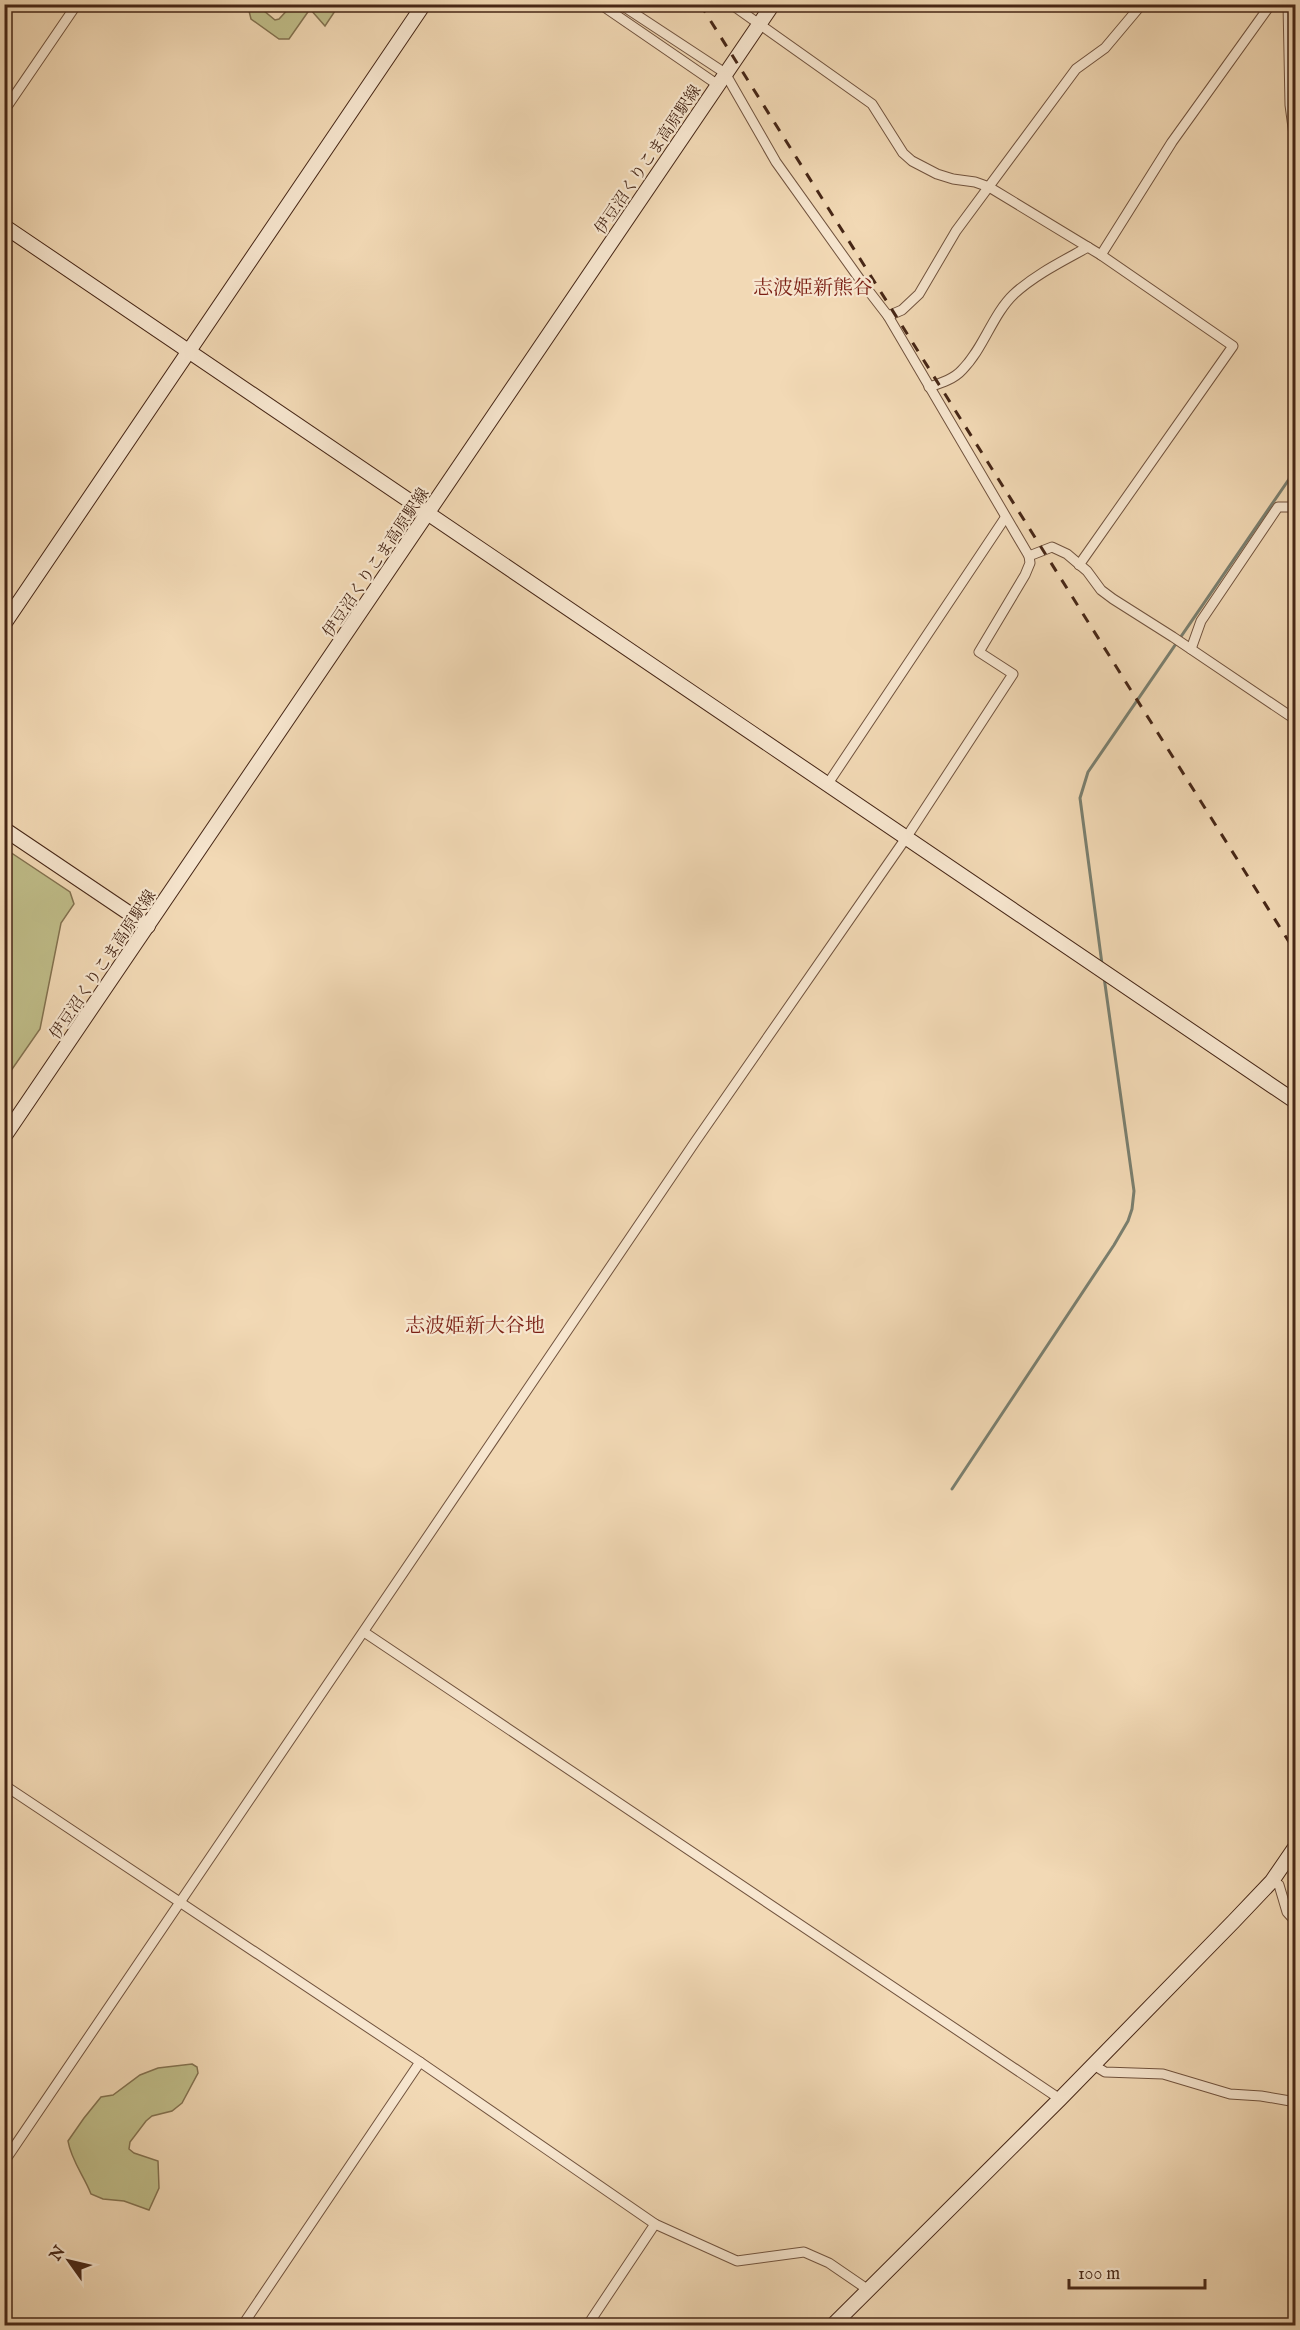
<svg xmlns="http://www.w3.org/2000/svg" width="1300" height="2330" font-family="'IM FELL English','Noto Serif JP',serif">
<rect width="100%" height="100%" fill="#f2d9b5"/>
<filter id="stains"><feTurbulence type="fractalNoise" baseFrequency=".00333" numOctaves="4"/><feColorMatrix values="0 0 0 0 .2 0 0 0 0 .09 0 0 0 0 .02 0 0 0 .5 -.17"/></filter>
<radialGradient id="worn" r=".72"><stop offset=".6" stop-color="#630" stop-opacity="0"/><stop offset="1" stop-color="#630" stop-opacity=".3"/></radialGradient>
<g fill="#c0be8a" stroke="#837250" stroke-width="1.5">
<polygon points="253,5 266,5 263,10 275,20 279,19 292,5 339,5 325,26 310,9 289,39 279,39 251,19 249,11"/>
<polygon points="4,848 70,892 74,904 61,923 40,1029 8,1075 4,1073"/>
<path d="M192,2064L197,2067L198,2073L182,2103L172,2111L152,2116L146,2121L130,2142L129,2149L134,2153L158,2161L159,2188L149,2210L124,2201L103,2199L91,2194C84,2176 71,2160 68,2141L84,2118L101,2097L113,2095L140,2075L158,2068Z"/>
</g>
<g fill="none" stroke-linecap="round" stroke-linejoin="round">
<g stroke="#7a7f6f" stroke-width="3">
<polyline points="1293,30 1295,4"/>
<polyline points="1294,97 1296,113"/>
<polyline points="1102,964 1080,798 1088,772 1296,469"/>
<polyline points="952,1489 1114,1245 1128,1221 1132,1209 1134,1191 1104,977"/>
</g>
<defs>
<g id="street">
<polyline points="600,4 718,85"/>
<polyline points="731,4 872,104 903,153 912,161 937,174 953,179 975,182 989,187 1101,255 1233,346 1079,565"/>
<polyline points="1288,4 1290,105 1296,150"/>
<polyline points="4,111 77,4"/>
<polyline points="1101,255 1172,142 1271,4"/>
<polyline points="888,316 902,310 919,294 956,231 1076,69 1105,48 1142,4"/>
<path d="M929,387C941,383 954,379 962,370C984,348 992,315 1014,294C1036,274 1063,261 1088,247"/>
<polyline points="1029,556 1052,547 1067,554 1087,571 1101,590 1113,599 1173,637 1296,720"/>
<polyline points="1191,649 1201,621 1278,507 1296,507"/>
<polyline points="827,785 1005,518"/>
<polyline points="364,1632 1060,2099"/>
<polyline points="4,1785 420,2062 655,2224 737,2261 804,2252 829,2263 867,2289"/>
<polyline points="1272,1881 1279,1885 1287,1912 1296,1922"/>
<polyline points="1092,2064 1105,2072 1163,2074 1230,2094 1261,2096 1296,2102"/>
<polyline points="4,2162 695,1142 906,838 1013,674 979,652 1025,575 1030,563 1029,556 888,316 861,281 776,162 725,73 620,4"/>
<polyline points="242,2326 420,2062"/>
<polyline points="587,2326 655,2224"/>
</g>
<g id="secondary">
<polyline points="4,226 1296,1102"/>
<polyline points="4,624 424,4"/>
<polyline points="4,829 148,926"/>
<polyline points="4,1137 773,4"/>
<polyline points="832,2326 1060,2099 1234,1921 1272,1881 1296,1846"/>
</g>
</defs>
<use href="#street" stroke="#71533e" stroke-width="11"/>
<use href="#secondary" stroke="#462616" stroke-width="16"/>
<use href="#street" stroke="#f7e6cf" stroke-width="9"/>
<use href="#secondary" stroke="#f7e6cf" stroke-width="14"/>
<polyline stroke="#462616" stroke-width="3" stroke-dasharray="10 10" stroke-linecap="butt" points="700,4 1296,953"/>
</g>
<g text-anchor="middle" stroke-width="4.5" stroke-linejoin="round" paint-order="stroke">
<g font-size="16" fill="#462616" stroke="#f7e6cf">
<text transform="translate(647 159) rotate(-56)" y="6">伊豆沼くりこま高原駅線</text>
<text transform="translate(375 562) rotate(-56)" y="6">伊豆沼くりこま高原駅線</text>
<text transform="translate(102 964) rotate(-56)" y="6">伊豆沼くりこま高原駅線</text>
</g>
<g font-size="20" fill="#7a1f14" stroke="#f7e6cf">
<text x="813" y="294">志波姫新熊谷</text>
<text x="475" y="1332">志波姫新大谷地</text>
</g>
</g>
<rect width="1300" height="2330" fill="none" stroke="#f2d9b5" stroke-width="24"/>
<rect x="6" y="6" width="1288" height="2318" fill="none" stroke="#462616" stroke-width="3"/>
<rect x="12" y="12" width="1276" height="2306" fill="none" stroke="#462616" stroke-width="1.5"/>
<g transform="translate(69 2261) rotate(304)" stroke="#f7e6cf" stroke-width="4.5" paint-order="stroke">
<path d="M0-4.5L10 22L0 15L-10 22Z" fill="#462616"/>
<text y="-9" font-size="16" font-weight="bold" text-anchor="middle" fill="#462616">N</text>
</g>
<path d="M1069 2279v9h136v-9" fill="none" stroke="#462616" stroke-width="3"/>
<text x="1078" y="2279" font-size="18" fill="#462616" stroke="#f7e6cf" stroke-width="4.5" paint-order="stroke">100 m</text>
<rect width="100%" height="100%" filter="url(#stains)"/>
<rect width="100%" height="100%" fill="url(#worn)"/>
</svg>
